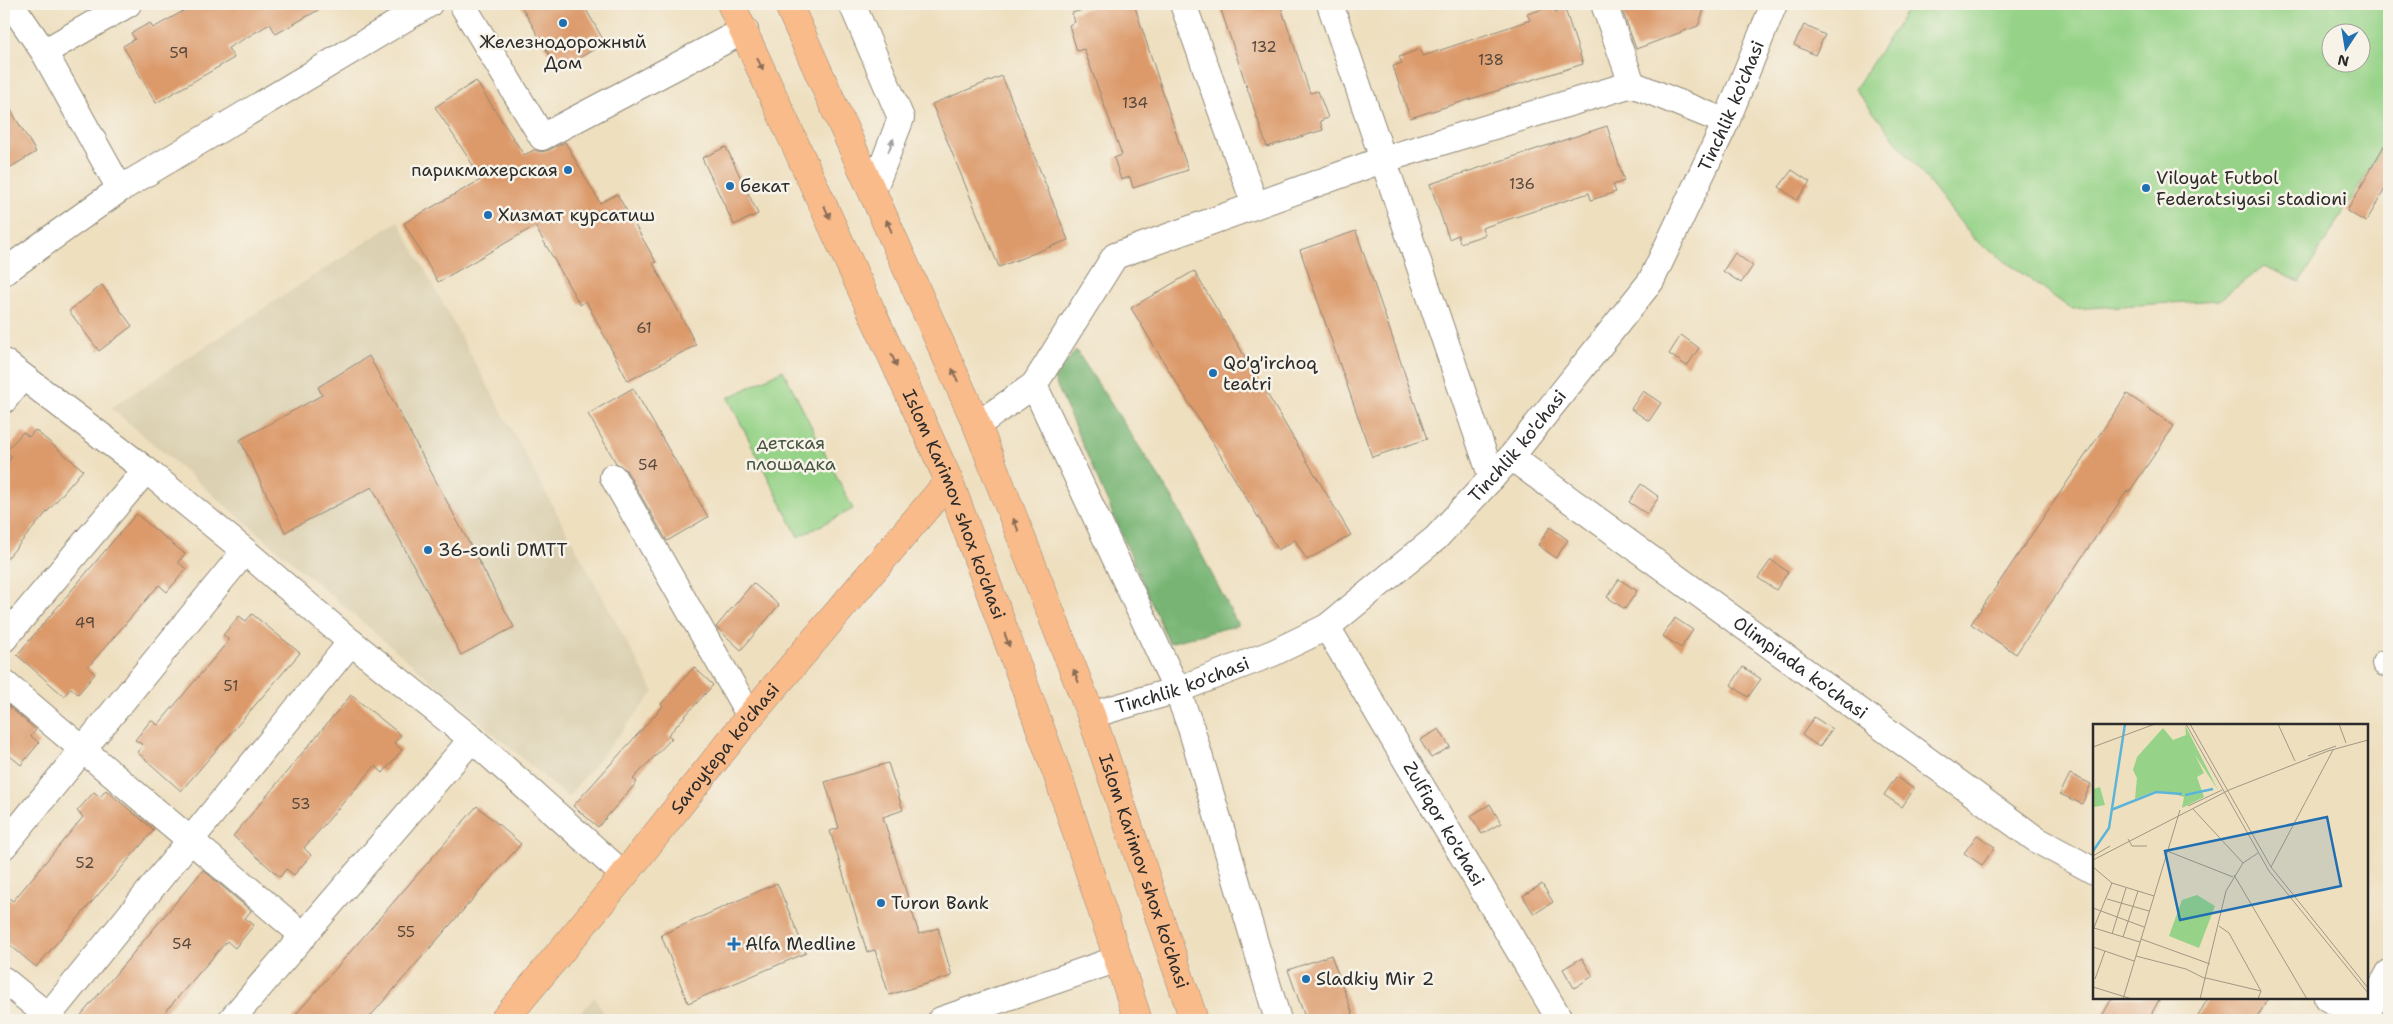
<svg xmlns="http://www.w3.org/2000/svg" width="2393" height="1024" font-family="'Shantell Sans',sans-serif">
<rect width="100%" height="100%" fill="#f7f3e8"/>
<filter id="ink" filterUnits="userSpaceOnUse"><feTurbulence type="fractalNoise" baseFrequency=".02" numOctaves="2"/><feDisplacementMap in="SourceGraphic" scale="10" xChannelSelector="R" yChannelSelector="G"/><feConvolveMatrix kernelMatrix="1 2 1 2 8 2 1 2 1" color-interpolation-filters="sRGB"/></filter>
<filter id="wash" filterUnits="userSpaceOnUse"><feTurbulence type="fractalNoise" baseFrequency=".0096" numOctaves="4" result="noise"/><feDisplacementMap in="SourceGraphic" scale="20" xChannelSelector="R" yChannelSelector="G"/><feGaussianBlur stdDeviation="1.12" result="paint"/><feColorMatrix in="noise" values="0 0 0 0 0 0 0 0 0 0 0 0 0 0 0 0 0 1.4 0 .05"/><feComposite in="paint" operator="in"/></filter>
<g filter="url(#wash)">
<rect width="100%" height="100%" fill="#eedfbf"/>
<g fill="#dbd0b1">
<polygon points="398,221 654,692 568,797 111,408"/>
<polygon points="595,997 607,1020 574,1020"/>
</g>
<g fill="#96d388" stroke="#607f5a" fill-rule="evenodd">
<path d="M1911,4H2389V138L2300,282L2264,266L2219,300L2071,309L1973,238L1855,89ZM2330,32H2360V62H2330Z"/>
<polygon points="783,370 853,509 798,537 728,398"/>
</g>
<polygon fill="#78b574" stroke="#527050" points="1076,350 1172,497 1238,625 1169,643 1054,379"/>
<g id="blocks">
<g fill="#dc9a6a">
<polygon points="196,4 329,4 276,34 270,24 228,48 234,58 156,103 123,46 135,39 131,33 150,23 153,28"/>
<polygon points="520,4 583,4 605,43 558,70"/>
<polygon points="1103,4 1134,4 1188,170 1133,188 1130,177 1121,180 1114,158 1122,155 1084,49 1077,51 1069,25 1075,22 1072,13"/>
<polygon points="1219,4 1280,4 1310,93 1318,91 1328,118 1320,121 1323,130 1267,147"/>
<polygon points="1620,4 1706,4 1698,26 1636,49"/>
<polygon points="1553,6 1555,12 1565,9 1583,64 1410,118 1393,66 1402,63 1399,57 1420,49 1423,56 1530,20 1527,14"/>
<polygon points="1804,25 1825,35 1815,55 1794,45"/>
<polygon points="1002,76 1068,240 999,267 932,104"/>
<polygon points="476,81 524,155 534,150 541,152 549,150 565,142 600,203 617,194 656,262 653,263 696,345 628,381 586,301 580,305 535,226 438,282 404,223 482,179 435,107"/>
<polygon points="4,99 36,152 4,171"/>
<polygon points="1607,126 1624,181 1613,185 1616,192 1591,200 1589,193 1482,228 1485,235 1460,243 1458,235 1449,239 1430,184"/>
<polygon points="2389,137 2389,182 2366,222 2347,211"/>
<polygon points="726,147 758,214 734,225 702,158"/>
<polygon points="1792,170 1810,182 1797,200 1779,187"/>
<polygon points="1356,231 1427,439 1372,457 1300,250"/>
<polygon points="1735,253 1753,266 1741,283 1723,271"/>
<polygon points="1194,271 1351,535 1307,560 1295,540 1278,550 1131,308"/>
<polygon points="102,285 132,326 99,351 69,311"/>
<polygon points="1681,335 1699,348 1687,366 1669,354"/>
<polygon points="369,356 514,627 461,655 372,487 285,532 240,440 322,395 318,387"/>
<polygon points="633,388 708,517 667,541 626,470 616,463 588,414"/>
<polygon points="1643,391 1661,403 1649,421 1631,409"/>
<polygon points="2127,394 2174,426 2129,492 2127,491 2016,654 1971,624"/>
<polygon points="35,430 83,470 4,562 4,466 12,457 6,451 23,432 29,437"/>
<polygon points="1641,484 1659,497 1647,514 1629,502"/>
<polygon points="136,514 185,554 178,562 186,569 167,592 159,585 88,667 95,674 78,694 71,688 64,696 17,655"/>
<polygon points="1550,527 1568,540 1556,558 1538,545"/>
<polygon points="1771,560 1788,572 1776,590 1758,578"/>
<polygon points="1619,579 1637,591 1625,609 1607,597"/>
<polygon points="753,583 779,605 741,650 716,627"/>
<polygon points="252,614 300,653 181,791 137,752 143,745 135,740 151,720 158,725 229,640 223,635 239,616 246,621"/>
<polygon points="1675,618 1693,630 1681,648 1663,636"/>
<polygon points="694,667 713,685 668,735 672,738 633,779 637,782 598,827 573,806 663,706 661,704"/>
<polygon points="1743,667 1761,679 1748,697 1731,685"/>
<polygon points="351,695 401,735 394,743 402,750 383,773 375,766 304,848 311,855 294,875 286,869 280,877 233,836"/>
<polygon points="4,702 36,730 31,736 39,743 21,765 4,751"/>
<polygon points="1814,717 1832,729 1819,747 1802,735"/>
<polygon points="1439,729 1450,747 1431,758 1420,740"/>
<polygon points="888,763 903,810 883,817 919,934 938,928 952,976 889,995 875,950 867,952 830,831 839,828 825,782"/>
<polygon points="2070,774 2091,784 2082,804 2060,794"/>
<polygon points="1896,777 1914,789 1902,807 1884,795"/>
<polygon points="106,790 154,830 36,967 4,940 4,894 13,901 83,817 77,811 94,792 100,797"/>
<polygon points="1490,804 1501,823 1482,834 1471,816"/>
<polygon points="477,806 521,844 367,1020 291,1020"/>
<polygon points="1977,835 1995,847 1982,865 1964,853"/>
<polygon points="203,870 251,911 245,918 254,925 235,948 227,941 158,1020 77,1020"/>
<polygon points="777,883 806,953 688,1003 661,935"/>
<polygon points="1542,884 1553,902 1534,914 1523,896"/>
<polygon points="1331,955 1355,1020 1306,1020 1288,970"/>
<polygon points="1582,958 1593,976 1574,988 1563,969"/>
<polygon points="2112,998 2160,998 2148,1020 2100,1020"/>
<polygon points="2208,998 2268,998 2256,1020 2196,1020"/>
</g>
</g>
</g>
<g filter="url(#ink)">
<use href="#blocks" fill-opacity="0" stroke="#8c8575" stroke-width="1"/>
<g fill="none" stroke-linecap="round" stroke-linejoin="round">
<defs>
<g id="minor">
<polyline points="462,4 542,137 745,30"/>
<polyline points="852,4 901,118 873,191"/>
<polyline points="1183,4 1255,205"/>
<polyline points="1330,4 1492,478"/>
<polyline points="1604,4 1632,84 1726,122"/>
<polyline points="44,52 128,4"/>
<polyline points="120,189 429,4"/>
<polyline points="4,272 120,189 44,52 11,4"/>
<polyline points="4,362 146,470 245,551 351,642 472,739 624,875"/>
<polyline points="4,400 22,377"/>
<polyline points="977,425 1034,385"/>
<path id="s1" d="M1511,457L2037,840L2094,871"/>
<polyline points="613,477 750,716"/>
<path id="s2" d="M1327,627L1560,1020"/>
<polyline points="4,639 146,470"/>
<polyline points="2385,663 2389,664"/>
<polyline points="4,683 304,936"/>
<path id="s3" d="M1091,715L1177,690L1273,653L1327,627L1436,538L1511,457L1651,281L1726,122L1774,4"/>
<polyline points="4,846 245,551"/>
<polyline points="4,980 53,1020"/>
<polyline points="2327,998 2364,1018"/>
<polyline points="48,1016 351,642"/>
<polyline points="231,1020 472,739"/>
<polyline points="941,1020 1118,959"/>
<polyline points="1278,1020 1191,728 1177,690 1034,385 1115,256 1382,160 1632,84"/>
<polyline points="2363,1020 2389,973"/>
</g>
<g id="major">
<path id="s4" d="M731,4L949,481L1059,779L1138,1020"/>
<path id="s5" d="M788,4L977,425L1091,715L1194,1020"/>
<path id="s6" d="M504,1020L624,875L750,716L949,481"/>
</g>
</defs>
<use href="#minor" stroke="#8c8575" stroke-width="28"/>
<use href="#major" stroke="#8c8575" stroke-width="29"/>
<use href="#minor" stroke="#fff" stroke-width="26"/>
<use href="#major" stroke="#fabb8b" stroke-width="28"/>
</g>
<defs><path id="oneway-solid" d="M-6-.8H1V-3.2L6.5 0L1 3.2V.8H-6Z" transform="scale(1.25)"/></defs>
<g fill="#886c56">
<use href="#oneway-solid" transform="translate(760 64) rotate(66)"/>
<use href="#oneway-solid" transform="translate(827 212) rotate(66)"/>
<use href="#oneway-solid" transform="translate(889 226) rotate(-114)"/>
<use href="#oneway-solid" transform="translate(894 360) rotate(66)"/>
<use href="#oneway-solid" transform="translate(955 375) rotate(-114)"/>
<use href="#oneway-solid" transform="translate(1016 525) rotate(-112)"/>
<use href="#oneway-solid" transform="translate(1007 640) rotate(70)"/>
<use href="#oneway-solid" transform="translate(1076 676) rotate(-112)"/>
</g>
<use fill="#a0a0a0" href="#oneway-solid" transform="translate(891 145) rotate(-69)"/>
</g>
<g fill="#1f6fb2" stroke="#f7f3e8" stroke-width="2">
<circle cx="563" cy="23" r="5"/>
<circle cx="568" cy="170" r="5"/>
<circle cx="730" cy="186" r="5"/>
<circle cx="2146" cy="188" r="5"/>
<circle cx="488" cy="215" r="5"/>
<circle cx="1213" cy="373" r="5"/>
<circle cx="428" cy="550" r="5"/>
<circle cx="881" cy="903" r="5"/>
<path d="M731.5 936.5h5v5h5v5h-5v5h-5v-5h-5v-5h5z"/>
<circle cx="1306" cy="979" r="5"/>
</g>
<g text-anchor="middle" stroke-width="5" stroke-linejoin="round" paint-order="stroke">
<g font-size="15" fill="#57473b">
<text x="1264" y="52">132</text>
<text x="179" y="58">59</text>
<text x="1491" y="65">138</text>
<text x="1135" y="108">134</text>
<text x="1522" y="189">136</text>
<text x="644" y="333">61</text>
<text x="648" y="470">54</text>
<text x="85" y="628">49</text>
<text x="231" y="691">51</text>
<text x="301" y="809">53</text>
<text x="85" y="868">52</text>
<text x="406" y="937">55</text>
<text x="182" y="949">54</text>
</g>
<g font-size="18" fill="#2b2b2b" stroke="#f7f3e8" text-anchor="start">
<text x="563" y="48" text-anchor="middle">Железнодорожный<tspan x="563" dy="21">Дом</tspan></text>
<text x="558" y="176" text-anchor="end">парикмахерская</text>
<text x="2156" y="184">Viloyat Futbol<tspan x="2156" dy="21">Federatsiyasi stadioni</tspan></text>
<text x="740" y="192">бекат</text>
<text x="498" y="221">Хизмат курсатиш</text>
<text x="1223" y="369">Qo'g'irchoq<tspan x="1223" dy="21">teatri</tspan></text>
<text x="438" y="556">36-sonli DMTT</text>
<text x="891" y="909">Turon Bank</text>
<text x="745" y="950">Alfa Medline</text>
<text x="1316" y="985">Sladkiy Mir 2</text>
</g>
<g font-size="18" fill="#2b2b2b" stroke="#f7f3e8">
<text dy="6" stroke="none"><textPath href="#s3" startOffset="921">Tinchlik ko'chasi</textPath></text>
<text dy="6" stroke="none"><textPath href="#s3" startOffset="516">Tinchlik ko'chasi</textPath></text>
<text dy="6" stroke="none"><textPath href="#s4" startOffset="548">Islom Karimov shox ko'chasi</textPath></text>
<text dy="6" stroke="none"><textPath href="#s1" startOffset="358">Olimpiada ko'chasi</textPath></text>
<text dy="6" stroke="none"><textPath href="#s3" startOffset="96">Tinchlik ko'chasi</textPath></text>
<text dy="6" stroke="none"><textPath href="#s6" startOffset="350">Saroytepa ko'chasi</textPath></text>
<text dy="6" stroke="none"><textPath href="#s2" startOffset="229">Zulfiqor ko'chasi</textPath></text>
<text dy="6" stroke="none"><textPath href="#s5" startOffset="938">Islom Karimov shox ko'chasi</textPath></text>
</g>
<g font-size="18" fill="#465542" stroke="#f7f3e8">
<text x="791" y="449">детская<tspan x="791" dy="21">плошадка</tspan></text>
</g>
</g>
<g transform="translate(2093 724)">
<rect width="275" height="275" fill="#eedfbf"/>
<path d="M92,1L125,66L102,31L111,49L104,53L111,73L89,84L91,73L78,69L62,67L42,75L44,54L40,46L44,33L70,4L80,16L93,11ZM7,63L12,81L1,83L0,65ZM104,171L122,182L106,224L76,212L89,176Z" fill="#96d388"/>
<path fill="none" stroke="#5cb5d9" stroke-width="2.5" d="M92,71L120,65M18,86L63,68L89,70M0,127L16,104L32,0"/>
<path fill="none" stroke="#a09784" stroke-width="1" d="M93,0L176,147L275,269M97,0L178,143L275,264M185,0L202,37M246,0L253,19M0,23L62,0M215,32L243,22M95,82L129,66M100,85L150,139M35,115L39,122H54M74,127L140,153M0,132L17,122M0,136L136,66L235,27L275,16M0,143L19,159L61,172M178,143L240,26M141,151L214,275M14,175L56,187M0,184L51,203M126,202L136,209L168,267M1,204L47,218M0,206L19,159M19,210L33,164M30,213L45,167M48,215L117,240M0,223L41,237M43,232L93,245L113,255M113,254L168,267L165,275M2,255L12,227M0,263L39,275M30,275L87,86M107,275L133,167L150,139L165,129"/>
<path fill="#1f6fb2" fill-opacity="0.15" stroke="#1f6fb2" stroke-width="2.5" d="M234,93L248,162L87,196L72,127Z"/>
<rect width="275" height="275" fill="none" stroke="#2b2b2b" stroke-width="2.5"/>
</g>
<rect width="2393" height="1024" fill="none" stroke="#f7f3e8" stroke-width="20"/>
<g transform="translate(2346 48) rotate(192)"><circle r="24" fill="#f7f3e8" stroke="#a5a39c"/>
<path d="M0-4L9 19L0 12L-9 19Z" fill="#1f6fb2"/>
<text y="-8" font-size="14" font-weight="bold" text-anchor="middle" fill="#2b2b2b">N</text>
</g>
</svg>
